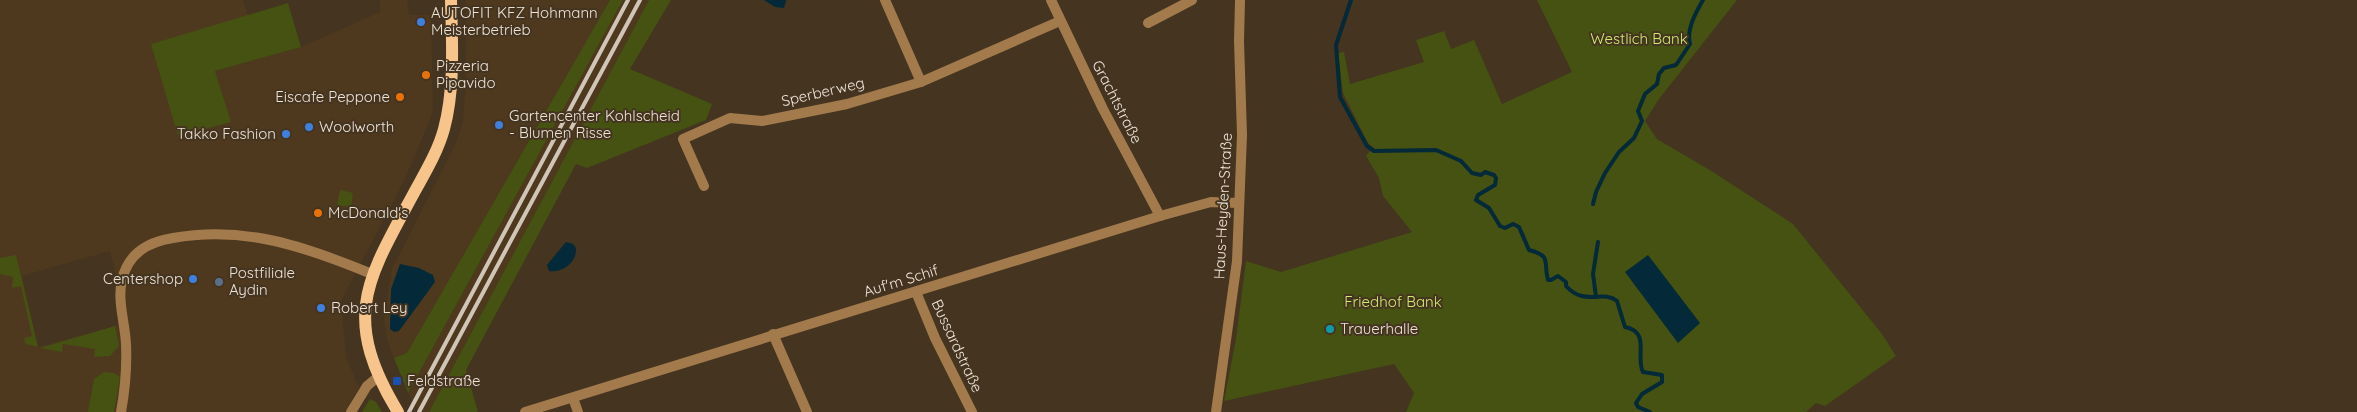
<svg xmlns="http://www.w3.org/2000/svg" width="2357" height="412" font-family="Quicksand,sans-serif">
<rect width="100%" height="100%" fill="#443420"/>
<g fill="#4e391e" fill-rule="evenodd">
<path d="M0,0H243L248,16L151,44L223,96L215,71L301,47L380,12V0H407L409,15H431L433,111L418,149L399,191L341,301L346,357L359,388L345,412H0ZM110,251L127,323L38,347L22,276Z"/>
<polygon points="466,0 610,0 407,353 394,358 387,340 384,319 392,269 455,145 463,122 466,83"/>
<polygon points="623,0 649,0 429,412 419,412 408,393"/>
</g>
<g fill="#455211">
<polygon points="610,0 623,0 408,393 394,358 407,353"/>
<polygon points="649,0 671,0 630,69 712,104 706,120 587,168 576,164 466,370 478,412 429,412"/>
<polygon points="1537,0 1737,0 1659,99 1645,121 1657,139 1713,172 1793,224 1882,334 1896,356 1825,406 1816,403 1806,412 1406,412 1414,393 1394,364 1224,401 1236,339 1246,261 1281,272 1412,232 1383,196 1379,178 1366,156 1370,151 1401,149 1375,149 1368,143 1343,93 1338,53 1344,52 1350,84 1424,62 1416,40 1444,31 1451,49 1474,40 1502,104 1572,72"/>
<polygon points="288,3 301,47 215,71 231,122 178,136 151,44"/>
<polygon points="340,190 353,193 351,207 337,205"/>
<polygon points="16,255 38,347 26,344 24,338 32,336 21,286 12,288 13,277 0,274 0,258"/>
<polygon points="115,326 119,346 110,356 94,357 95,349 63,344 62,352 40,348"/>
<polygon points="104,372 114,373 120,377 114,412 88,412 94,379"/>
<polygon points="370,399 376,402 382,412 362,412"/>
</g>
<g fill="#042938">
<polygon points="764,0 786,0 786,1 784,8 775,7"/>
<path d="M566,242L573,244L576,248C577,263 562,273 549,271L547,265Z"/>
<polygon points="1648,255 1700,323 1678,343 1625,272"/>
<polygon points="400,264 419,268 433,275 435,282 399,331 394,332 390,329 391,289"/>
</g>
<g fill="none" stroke-linecap="round" stroke-linejoin="round">
<g stroke="#042938" stroke-width="4">
<path d="M1351,0L1336,45L1340,97L1367,146L1374,151L1436,150L1461,161L1472,173L1481,175L1485,172L1494,175L1496,178L1495,185L1478,195L1476,200L1489,208L1500,226L1505,228L1513,224L1519,227L1529,250C1552,256 1543,261 1548,280H1551L1558,276L1566,282V286C1585,307 1602,289 1617,301L1625,327C1651,332 1635,357 1643,372L1662,375V382L1642,394L1636,403L1638,407L1650,412"/>
<path d="M1593,204L1596,192L1605,173L1619,152L1634,138L1642,121L1638,111L1645,94L1657,84L1659,74L1664,68L1676,65L1690,44C1686,30 1696,12 1703,0"/>
<polyline points="1596,297 1593,274 1598,242"/>
</g>
<g stroke="#a37a4c" stroke-width="10">
<polyline points="885,0 921,82"/>
<polyline points="1051,0 1103,109 1160,216"/>
<polyline points="1148,23 1192,0"/>
<polyline points="704,186 683,139 730,118 762,121 847,104 921,82 1060,21"/>
<polyline points="916,292 935,338 972,412"/>
<polyline points="773,334 807,412"/>
<polyline points="573,398 578,412"/>
<path d="M121,412C125,390 127,367 126,344C125,323 117,300 122,280C128,253 148,242 173,238C245,225 306,247 372,274"/>
<polyline points="351,412 367,386 379,376"/>
<polyline points="525,412 1160,216 1211,202 1239,203"/>
<polyline points="1216,412 1237,261 1242,135 1239,41 1240,0"/>
</g>
<path stroke="#f7c48c" stroke-width="12" d="M398,412C340,316 367,280 415,191C426,171 438,151 444,129C455,89 452,41 451,0"/>
<g stroke="#d0c5b7" stroke-width="4">
<polyline points="409,412 628,0"/>
<polyline points="419,412 640,0"/>
</g>
</g>
<g fill="#3f7fe0" stroke="#443420" stroke-width="2">
<circle cx="421" cy="22" r="5"/>
<circle cx="499" cy="125" r="5"/>
<circle cx="309" cy="127" r="5"/>
<circle cx="286" cy="134" r="5"/>
<circle cx="193" cy="279" r="5"/>
<circle cx="321" cy="308" r="5"/>
</g>
<g fill="#e8710a" stroke="#443420" stroke-width="2">
<circle cx="426" cy="75" r="5"/>
<circle cx="400" cy="97" r="5"/>
<circle cx="318" cy="213" r="5"/>
</g>
<circle fill="#5c6f8a" stroke="#443420" stroke-width="2" cx="219" cy="282" r="5"/>
<circle fill="#0f9aa8" stroke="#443420" stroke-width="2" cx="1330" cy="329" r="5"/>
<rect fill="#1a4fb4" stroke="#443420" stroke-width="2" x="392" y="376" width="10" height="10" rx="2.5"/>
<g text-anchor="middle" stroke-width="4" stroke-linejoin="round" paint-order="stroke">
<g font-size="15" fill="#ede3d7" stroke="#443420" text-anchor="start">
<text x="431" y="18">AUTOFIT KFZ Hohmann<tspan x="431" dy="17">Meisterbetrieb</tspan></text>
<text x="436" y="71">Pizzeria<tspan x="436" dy="17">Pipavido</tspan></text>
<text x="390" y="102" text-anchor="end">Eiscafe Peppone</text>
<text x="509" y="121">Gartencenter Kohlscheid<tspan x="509" dy="17">- Blumen Risse</tspan></text>
<text x="319" y="132">Woolworth</text>
<text x="276" y="139" text-anchor="end">Takko Fashion</text>
<text x="328" y="218">McDonald's</text>
<text x="229" y="278">Postfiliale<tspan x="229" dy="17">Aydin</tspan></text>
<text x="183" y="284" text-anchor="end">Centershop</text>
<text x="331" y="313">Robert Ley</text>
<text x="1340" y="334">Trauerhalle</text>
<text x="407" y="386">Feldstraße</text>
</g>
<g font-size="15" fill="#d0eb72" stroke="#443420">
<text x="1639" y="44">Westlich Bank</text>
<text x="1393" y="307">Friedhof Bank</text>
</g>
<g font-size="15" fill="#ede3d7" stroke="#443420">
<text transform="translate(823 92) rotate(-13)" y="5">Sperberweg</text>
<text transform="translate(1117 102) rotate(63)" y="5">Grachtstraße</text>
<text transform="translate(1223 206) rotate(-87)" y="5">Haus-Heyden-Straße</text>
<text transform="translate(901 281) rotate(-17)" y="5">Auf'm Schif</text>
<text transform="translate(957 346) rotate(65)" y="5">Bussardstraße</text>
</g>
</g>
</svg>
